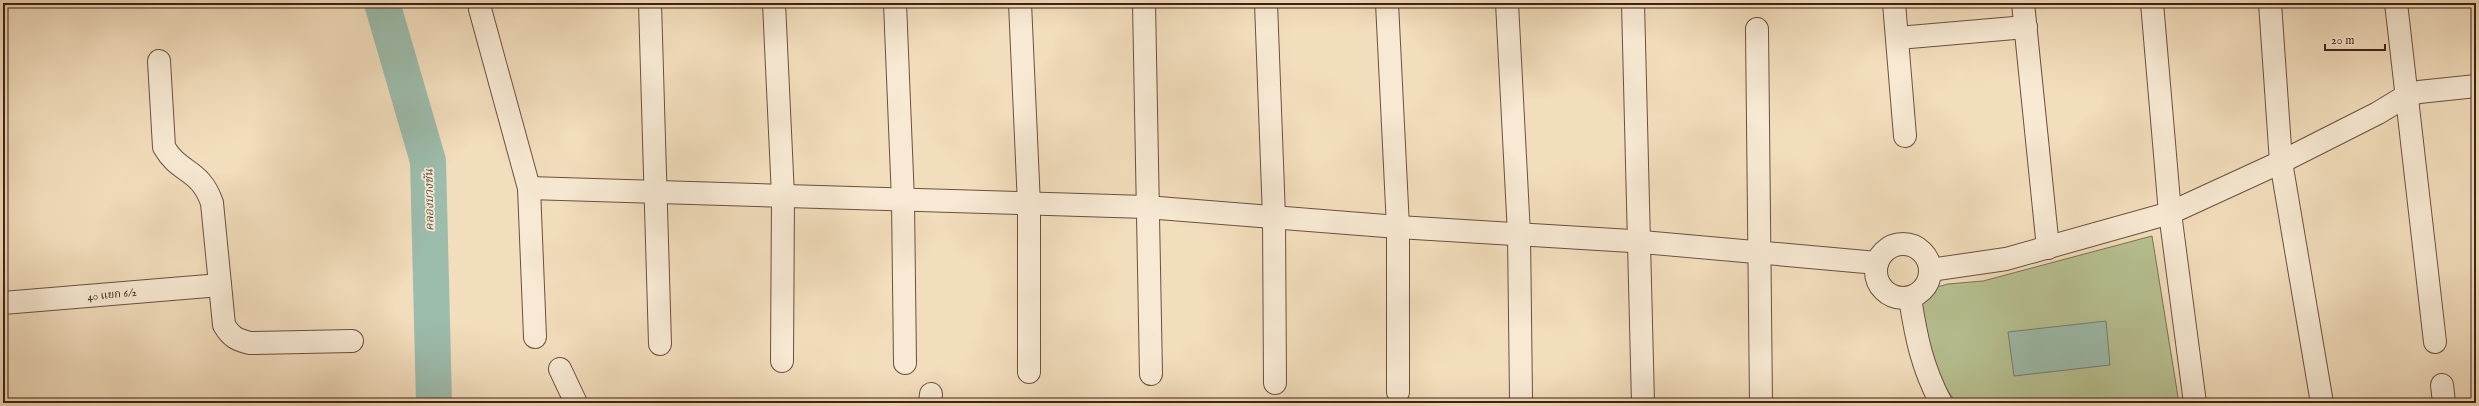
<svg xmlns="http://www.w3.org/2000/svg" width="2479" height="406" font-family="'IM FELL English','Noto Serif Thai',serif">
<rect width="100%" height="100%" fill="#f2ddbc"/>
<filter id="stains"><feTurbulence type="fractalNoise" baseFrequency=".005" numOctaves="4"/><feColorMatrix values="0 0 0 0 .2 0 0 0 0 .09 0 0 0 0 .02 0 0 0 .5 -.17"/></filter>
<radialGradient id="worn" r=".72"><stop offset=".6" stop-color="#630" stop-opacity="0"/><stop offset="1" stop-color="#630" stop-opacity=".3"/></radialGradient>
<polygon fill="#b8c293" stroke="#7b7254" points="2152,236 2179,403 1956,403 1942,382 1913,313 1923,301 1929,289 1948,284 1983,281"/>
<polygon fill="#9cbcac" stroke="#767e6f" points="2106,321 2110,365 2014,376 2008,332"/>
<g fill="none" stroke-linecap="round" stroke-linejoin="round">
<polyline stroke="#9cbcac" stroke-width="36" points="382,3 428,161 434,403"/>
<defs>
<g id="minor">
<polyline points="650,3 660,344"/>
<polyline points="774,3 783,196 782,361"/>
<polyline points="895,3 903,201 905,363"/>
<polyline points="1020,3 1029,205 1029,372"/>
<polyline points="1144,3 1151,374"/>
<polyline points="1266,3 1274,217 1275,383"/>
<polyline points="1387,3 1398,227 1398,392"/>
<polyline points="1507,3 1519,234 1521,398"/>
<polyline points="1633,3 1643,403"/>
<polyline points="1894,3 1905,136"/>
<polyline points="2023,3 2048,248"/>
<polyline points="2152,3 2170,213 2195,403"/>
<polyline points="2270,3 2281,162 2322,403"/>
<polyline points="2396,3 2435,342"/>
<polyline points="480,9 529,188 535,337"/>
<polyline points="1757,29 1761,403"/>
<polyline points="1898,38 2026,27"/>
<path d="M159,61L164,147C179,174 200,168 212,203L224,325C231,337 237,340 250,343L352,341"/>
<polyline points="529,188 1146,207 1398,227 1631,241 1877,263"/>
<circle cx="1903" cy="271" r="27"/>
<polyline points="1930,270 2006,259 2170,213 2281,162 2378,113 2406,96 2419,92 2476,86"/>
<path d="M1910,298C1916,337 1922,367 1941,403"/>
<polyline points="3,303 220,285"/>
<polyline points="560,369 576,403"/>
<polyline points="2442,385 2444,403"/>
<polyline points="930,403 931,394"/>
</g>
</defs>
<use href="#minor" stroke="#6b503e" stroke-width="24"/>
<use href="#minor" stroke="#f7e9d3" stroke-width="22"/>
</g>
<g text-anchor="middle" stroke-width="3.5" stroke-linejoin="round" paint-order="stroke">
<g font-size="11" fill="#3e2114" stroke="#f7e9d3">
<text transform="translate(112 294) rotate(-5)" y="4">40 แยก 6/2</text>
</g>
<g font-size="12" font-style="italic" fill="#5a5042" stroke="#f7e9d3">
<text transform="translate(429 200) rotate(-91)" y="4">คลองบางชัน</text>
</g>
</g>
<rect width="2479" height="406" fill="none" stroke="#f2ddbc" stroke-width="16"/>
<rect x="4" y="4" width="2471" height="398" fill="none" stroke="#3e2114" stroke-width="2"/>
<rect x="8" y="8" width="2463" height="390" fill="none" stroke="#3e2114"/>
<path d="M2325 44v6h60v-6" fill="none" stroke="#3e2114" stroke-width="2"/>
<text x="2331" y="44" font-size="12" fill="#3e2114" stroke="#f7e9d3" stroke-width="3" paint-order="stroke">20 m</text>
<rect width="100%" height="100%" filter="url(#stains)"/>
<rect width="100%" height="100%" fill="url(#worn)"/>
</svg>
